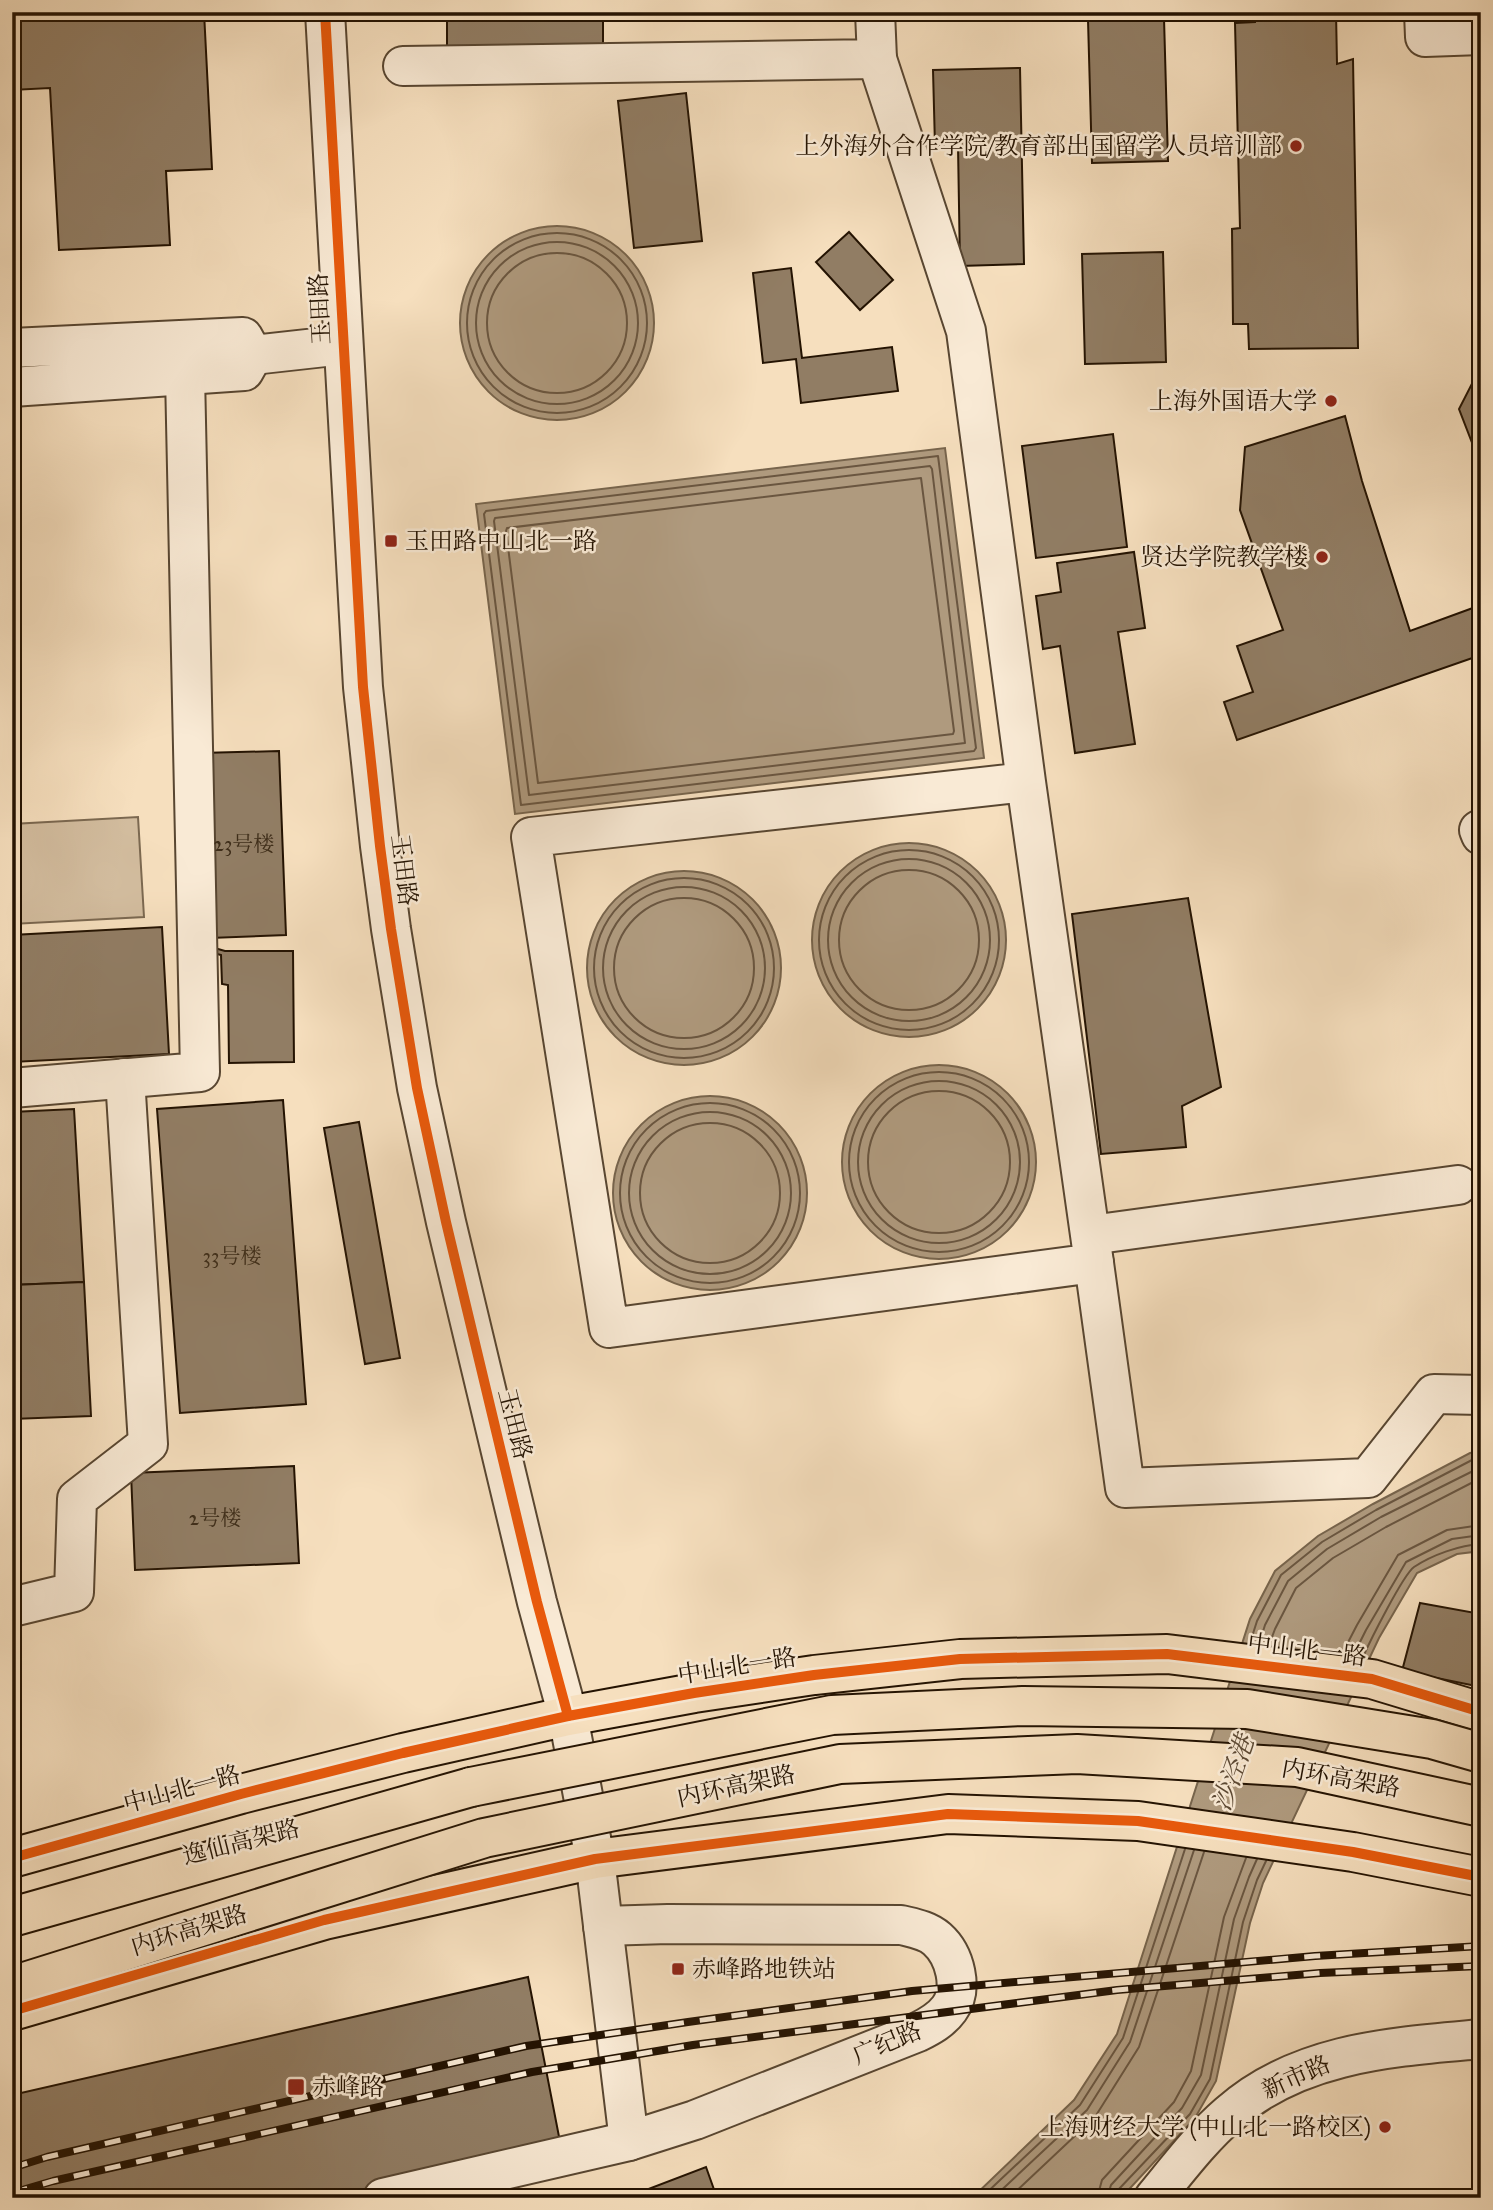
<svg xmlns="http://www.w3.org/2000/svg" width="1493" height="2210" font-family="'IM FELL Great Primer','Noto Serif SC',serif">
<rect width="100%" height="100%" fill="#f6dfbe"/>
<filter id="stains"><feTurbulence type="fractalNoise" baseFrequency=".00286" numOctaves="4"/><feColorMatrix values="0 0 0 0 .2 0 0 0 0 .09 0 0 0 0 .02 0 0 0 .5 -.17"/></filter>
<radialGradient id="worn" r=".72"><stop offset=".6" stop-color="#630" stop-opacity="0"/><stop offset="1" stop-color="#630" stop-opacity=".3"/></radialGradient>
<polygon fill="#d2bc9e" stroke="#7b6850" stroke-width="2" points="138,817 144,917 12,924 12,824"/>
<g fill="#af9a7e" stroke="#77644c" stroke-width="2">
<circle cx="557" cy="323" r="97"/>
<polygon points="945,448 984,758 515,814 476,504"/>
<circle cx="909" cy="940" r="97"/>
<circle cx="684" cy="968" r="97"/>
<circle cx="939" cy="1162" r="97"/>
<circle cx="710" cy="1193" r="97"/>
<polygon points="1481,1451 1481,1551 1457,1554 1417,1573 1379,1638 1263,1883 1250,1923 1216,2081 1195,2118 1121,2198 972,2198 1074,2100 1117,2034 1250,1619 1275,1571 1318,1536 1373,1504 1470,1453"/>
</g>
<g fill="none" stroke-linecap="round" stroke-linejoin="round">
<g stroke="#6a5640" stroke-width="2">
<circle cx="557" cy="323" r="90"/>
<circle cx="557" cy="323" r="81"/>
<circle cx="557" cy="323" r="70"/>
<polygon points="938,456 976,748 974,751 521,805 484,514 486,511"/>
<polygon points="930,466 932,469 965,743 529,795 494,521 495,518"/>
<polygon points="921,478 954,731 953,734 538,783 506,531 507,528"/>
<circle cx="909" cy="940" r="90"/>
<circle cx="909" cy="940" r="81"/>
<circle cx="909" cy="940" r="70"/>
<circle cx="684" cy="968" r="90"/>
<circle cx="684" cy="968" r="81"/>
<circle cx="684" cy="968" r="70"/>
<circle cx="939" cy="1162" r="90"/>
<circle cx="939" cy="1162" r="81"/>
<circle cx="939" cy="1162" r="71"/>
<circle cx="710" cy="1193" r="90"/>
<circle cx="710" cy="1193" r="81"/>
<circle cx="710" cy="1193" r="70"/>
<polyline points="1250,1643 1257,1621 1281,1575 1322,1542 1376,1510 1472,1460 1481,1458"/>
<polyline points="1259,1644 1265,1625 1288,1581 1327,1549 1381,1517 1481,1467"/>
<polyline points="1269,1645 1275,1629 1296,1588 1333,1558 1386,1527 1481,1478"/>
<polyline points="1342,1654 1357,1625 1398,1555 1447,1530 1481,1525"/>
<polyline points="1353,1656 1366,1630 1406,1562 1452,1539 1481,1535"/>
<path d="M1363,1657C1370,1641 1403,1575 1414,1567C1432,1555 1460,1545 1481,1544"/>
<polyline points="981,2198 1080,2105 1123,2038 1185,1849"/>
<polyline points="993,2198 1087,2110 1130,2042 1194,1850"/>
<polyline points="1009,2198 1095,2117 1139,2047 1204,1852"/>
<polyline points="1097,2198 1102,2180 1174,2102 1191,2071 1224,1917 1246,1858"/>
<polyline points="1107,2198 1111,2185 1182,2108 1201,2075 1234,1919 1249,1877 1257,1859"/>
<polyline points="1116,2198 1118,2190 1190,2114 1210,2079 1243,1922 1257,1880 1266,1861"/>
</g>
</g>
<g fill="#917d64" stroke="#241302" stroke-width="2">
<polygon points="12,12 204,12 212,169 166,171 170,245 59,250 50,88 12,90"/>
<rect x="447" y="12" width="156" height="41"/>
<polygon points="1073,12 1169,12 1169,17 1073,18"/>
<polygon points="1255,12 1336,12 1337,64 1353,59 1358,348 1249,349 1248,324 1233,324 1232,229 1240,228 1235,23 1255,22"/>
<polygon points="1164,18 1168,161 1092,163 1088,20"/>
<polygon points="1020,68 1024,264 960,266 958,146 935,146 933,70"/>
<polygon points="686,93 702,241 634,248 618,101"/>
<polygon points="849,232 893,280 860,310 816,262"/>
<polygon points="1163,252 1166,362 1085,364 1082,254"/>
<polygon points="791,268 802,358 892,347 898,391 801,403 796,359 763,363 753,273"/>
<polygon points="1479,370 1481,370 1481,466 1459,409"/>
<polygon points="1345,416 1362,481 1410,631 1481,605 1481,655 1237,740 1224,702 1253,692 1237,646 1283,630 1240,510 1245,447"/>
<polygon points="1113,434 1127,547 1036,558 1022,446"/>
<polygon points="1134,552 1145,628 1118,632 1135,744 1075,753 1060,646 1043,649 1036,596 1061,592 1057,563"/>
<polygon points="279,751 286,935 210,938 201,753"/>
<polygon points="1188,898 1221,1087 1182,1106 1186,1147 1101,1154 1072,914"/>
<polygon points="162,927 169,1054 12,1062 12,935"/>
<polygon points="211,947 225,951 293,951 294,1062 229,1063 228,985 222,984 221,955 210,952"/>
<polygon points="283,1100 306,1404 180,1413 157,1109"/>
<polygon points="74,1109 84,1282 12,1285 12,1112"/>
<polygon points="359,1122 400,1358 365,1364 324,1128"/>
<polygon points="84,1282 91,1416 12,1419 12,1285"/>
<polygon points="294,1466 299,1563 135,1570 131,1473"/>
<polygon points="1420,1603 1481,1614 1481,1687 1402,1671"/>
<polygon points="528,1977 562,2152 365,2198 12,2198 12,2095"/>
<polygon points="706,2167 717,2198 631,2198 630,2196"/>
</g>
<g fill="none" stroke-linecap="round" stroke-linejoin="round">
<defs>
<g id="minor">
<polyline points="325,12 363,687 380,846 391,929 417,1088 446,1222 537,1602 568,1716 595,1859 629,2141"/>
<polyline points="1424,12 1425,37 1481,35"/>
<polyline points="877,59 966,331 1026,782 1094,1263 609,1328 531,837 1026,782"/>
<polyline points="403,66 877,59 875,12"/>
<polyline points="12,348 243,337 253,355 244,371 12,387"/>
<polyline points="253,355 343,345"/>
<polyline points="1481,829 1479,830 1481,835"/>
<polyline points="12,1088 200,1072 185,375"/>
<polyline points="1091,1235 1458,1185"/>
<polyline points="1094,1263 1125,1488 1368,1478 1434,1394 1481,1395"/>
<polyline points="12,1607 74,1592 77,1499 148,1444 125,1078"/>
<path d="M383,2198L629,2141L695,2120L918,2032C930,2026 941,2020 949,2009C964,1989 955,1955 937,1939C927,1930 913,1928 901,1925L668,1924L603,1926"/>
<path d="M1154,2198C1178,2169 1201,2138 1229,2114C1299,2052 1393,2047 1481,2039"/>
</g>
<g id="major">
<polyline points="12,1858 241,1794 403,1753 568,1716 694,1693 814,1675 960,1659 1167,1654 1372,1679 1481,1712"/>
<polyline points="12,2011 324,1920 595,1859 948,1814 1138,1821 1353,1852 1481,1877"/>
</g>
<polyline id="highway" points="12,1917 471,1787"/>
</defs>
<use href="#minor" stroke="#584631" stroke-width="42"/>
<use href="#major" stroke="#241302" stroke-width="42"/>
<use href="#highway" stroke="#241302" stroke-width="42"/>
<use href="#minor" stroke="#f9ead5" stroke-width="38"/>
<use href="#major" stroke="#f6dfbe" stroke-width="38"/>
<use href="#highway" stroke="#f6dfbe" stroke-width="38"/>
<defs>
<g id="rail">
<polyline points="12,2168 47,2157 526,2046 688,2022 912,1991 1315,1956 1481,1946"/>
<polyline points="12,2193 53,2181 532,2072 693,2045 1117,1990 1320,1973 1481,1966"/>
</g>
</defs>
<use href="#rail" stroke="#241302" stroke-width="8"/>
<use href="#rail" stroke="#f9ead5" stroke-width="5" stroke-dasharray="16" stroke-linecap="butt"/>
<defs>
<g id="highway-bridge">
<polyline points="471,1787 832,1715 1023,1706 1247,1709 1432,1739 1481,1753"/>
<polyline points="12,1986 484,1838 840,1764 1077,1754 1297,1767 1481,1807"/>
</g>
</defs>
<use href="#highway-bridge" stroke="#241302" stroke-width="42" stroke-linecap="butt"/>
<use href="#highway-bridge" stroke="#f6dfbe" stroke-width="38"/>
<defs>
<g id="cycleway">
<polyline points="325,12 363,687 380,846 391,929 417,1088 446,1222 537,1602 568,1716"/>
<polyline points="12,1858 241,1794 403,1753 568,1716 694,1693 814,1675 960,1659 1167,1654 1372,1679 1481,1712"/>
<polyline points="12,2011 324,1920 595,1859 948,1814 1138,1821 1353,1852 1481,1877"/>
</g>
</defs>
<use href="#cycleway" stroke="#f9ead5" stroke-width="15"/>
<use href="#cycleway" stroke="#e8590c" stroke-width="10"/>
</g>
<g fill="#8f2418" stroke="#f9ead5" stroke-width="2.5">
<circle cx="1296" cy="146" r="7"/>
<circle cx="1331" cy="401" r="7"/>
<rect x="384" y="534" width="14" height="14" rx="3.5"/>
<circle cx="1322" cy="557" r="7"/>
<rect x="671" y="1962" width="14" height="14" rx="3.5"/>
<rect x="287" y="2078" width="18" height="18" rx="3.5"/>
<circle cx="1385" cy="2127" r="7"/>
</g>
<g text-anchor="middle" stroke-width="5" stroke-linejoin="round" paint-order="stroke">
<g font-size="21" fill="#3f2e1a">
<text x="244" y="851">23号楼</text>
<text x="232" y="1263">33号楼</text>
<text x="215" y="1525">2号楼</text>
</g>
<g font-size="24" fill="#241302" stroke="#f9ead5" text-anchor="end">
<text x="1282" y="154">上外海外合作学院/教育部出国留学人员培训部</text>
<text x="1317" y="409">上海外国语大学</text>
<text x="405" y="549" text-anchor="start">玉田路中山北一路</text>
<text x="1308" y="565">贤达学院教学楼</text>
<text x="692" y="1977" text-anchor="start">赤峰路地铁站</text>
<text x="312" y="2095" text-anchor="start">赤峰路</text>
<text x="1371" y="2135">上海财经大学 (中山北一路校区)</text>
</g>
<g font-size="24" fill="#241302" stroke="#f9ead5">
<text transform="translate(320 309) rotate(-93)" y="8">玉田路</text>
<text transform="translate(404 870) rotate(83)" y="8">玉田路</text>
<text transform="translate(515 1424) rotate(76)" y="8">玉田路</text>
<text transform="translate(1307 1650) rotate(7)" y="8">中山北一路</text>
<text transform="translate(737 1666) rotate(-9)" y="8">中山北一路</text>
<text transform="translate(1341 1778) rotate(10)" y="8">内环高架路</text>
<text transform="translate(736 1786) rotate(-12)" y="8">内环高架路</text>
<text transform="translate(182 1789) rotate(-15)" y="8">中山北一路</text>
<text transform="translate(241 1842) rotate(-14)" y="8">逸仙高架路</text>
<text transform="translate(189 1930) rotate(-17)" y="8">内环高架路</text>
<text transform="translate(887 2043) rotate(-23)" y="8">广纪路</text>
<text transform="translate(1296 2077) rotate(-24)" y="8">新市路</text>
</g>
<g font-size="26" font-style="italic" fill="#5c4934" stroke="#f9ead5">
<text transform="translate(1233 1773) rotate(-71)" y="9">沙泾港</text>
</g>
</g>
<rect width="1493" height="2210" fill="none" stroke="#f6dfbe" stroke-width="42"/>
<rect x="14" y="14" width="1465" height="2182" fill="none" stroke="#241302" stroke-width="3.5"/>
<rect x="21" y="21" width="1451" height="2168" fill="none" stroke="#241302" stroke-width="2"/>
<rect width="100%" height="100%" filter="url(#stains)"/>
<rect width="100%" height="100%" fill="url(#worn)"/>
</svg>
